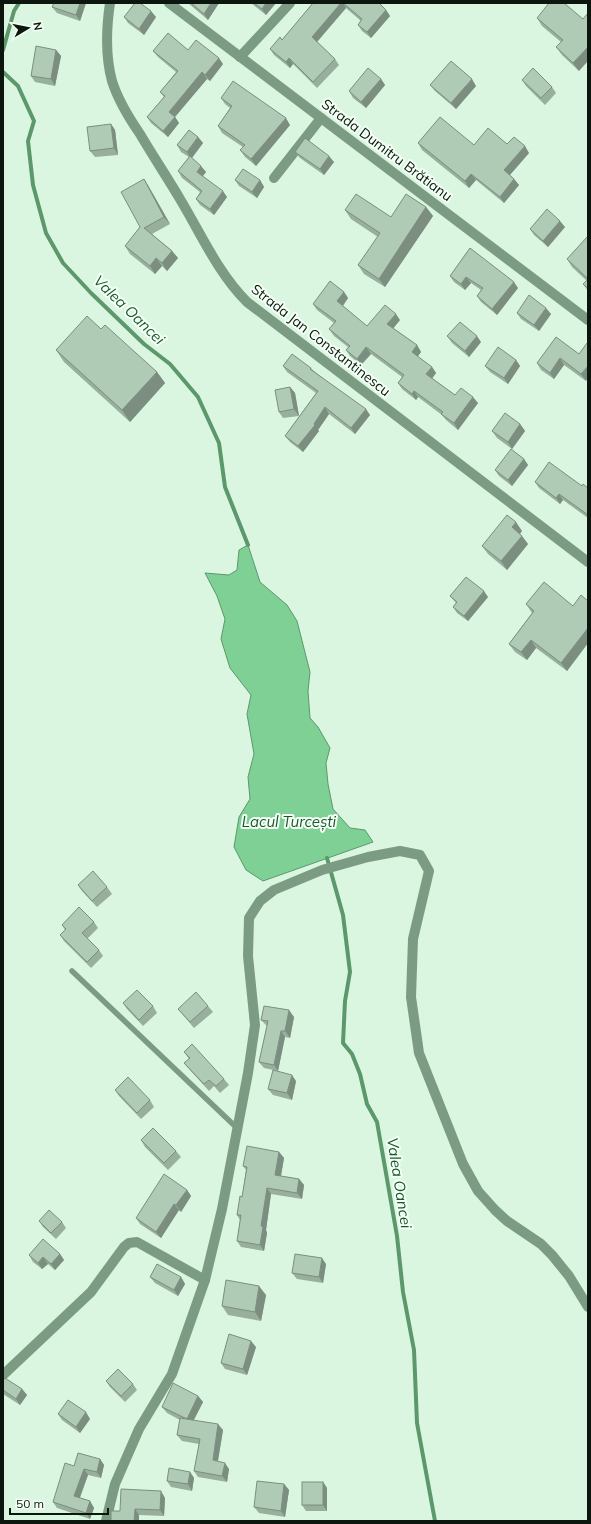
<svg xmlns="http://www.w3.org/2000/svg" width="591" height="1524" font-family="Mulish,sans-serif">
<rect width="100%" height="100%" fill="#daf6e0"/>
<polygon fill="#7fd094" stroke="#5c986c" points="248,545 260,582 287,605 297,621 310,672 308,691 310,718 318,727 330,748 326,763 328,784 333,809 350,828 365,830 373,842 263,881 246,870 234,847 239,817 250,799 248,777 254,754 247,714 251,695 230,668 221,639 225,619 217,596 205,573 229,575 237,570 239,550"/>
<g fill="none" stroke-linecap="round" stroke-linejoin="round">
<g stroke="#5c986c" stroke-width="4">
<polyline points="3,50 14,11 19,3"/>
<polyline points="3,72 18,86 34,121 28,141 33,185 46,233 63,263 91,293 144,344 170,364 198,397 219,443 225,487 248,545"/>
<polyline points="327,858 343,915 350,972 345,1001 343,1043 352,1054 360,1074 367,1104 377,1122 397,1236 403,1292 414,1350 417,1423 435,1521"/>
</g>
<polyline stroke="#7b9c82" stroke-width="5.5" points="72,971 237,1128"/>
<g stroke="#7b9c82" stroke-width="10">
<path d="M110,3C106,30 105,55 112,81C118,100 129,118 140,134C153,156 167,177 180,199C201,234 218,273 247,302L588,562"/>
<polyline points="169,3 588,320"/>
<polyline points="240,57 290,3"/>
<polyline points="274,178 321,118"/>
<polyline points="3,1375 91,1292 124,1247 129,1243 137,1242 205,1280"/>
<polyline points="106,1521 115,1484 139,1429 172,1374 205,1280 222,1209 248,1073 255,1025 248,956 249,918 260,901 274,890 322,870 368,857 400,851 420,855 429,871 413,939 411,997 419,1053 463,1164 478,1191 495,1210 507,1221 541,1244 552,1255 569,1276 588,1307"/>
</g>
</g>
<g fill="#97af9c">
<polygon points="86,3 80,21 57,13 52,7"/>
<polygon points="188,3 219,3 208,20"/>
<polygon points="251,3 276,3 266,15"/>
<polygon points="313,3 379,3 386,10 390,16 371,38 362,31 358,25 361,21 346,8 317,42 335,59 339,65 317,88 293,64 290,68 274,55 270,49 282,40"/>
<polygon points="124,17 156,17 144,35 128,23"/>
<polygon points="537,18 583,19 579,71 562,55 556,47 561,42 542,26"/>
<polygon points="56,50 61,56 55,86 35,82 31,76"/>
<polygon points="188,50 223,64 210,81 207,79 175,117 179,123 168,137 151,123 147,117 164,97 160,92 176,72 158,57 153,51"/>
<polygon points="381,79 385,85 366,108 353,98 349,91"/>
<polygon points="522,80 552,87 556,93 545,105 526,86"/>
<polygon points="430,85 476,86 456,109 435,91"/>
<polygon points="221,98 290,125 256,166 245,157 240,150 243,147 222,133 218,126 230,108 225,104"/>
<polygon points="111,124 115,130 118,155 95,157 90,151"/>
<polygon points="198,137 203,143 192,158 206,172 203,176 227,197 214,215 200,205 196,199 200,192 182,178 178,171 189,157 181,152 177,145"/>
<polygon points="418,143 474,145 507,144 529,153 510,175 514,179 519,185 504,203 476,180 469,188 422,150"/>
<polygon points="295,152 334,162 324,175 300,158"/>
<polygon points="144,179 149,187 170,224 152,234 172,251 178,258 167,271 162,266 155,274 130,254 125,246 140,227"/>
<polygon points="235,180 260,180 264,187 257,198 239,186"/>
<polygon points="426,207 433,216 385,287 364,274 358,265 378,237 351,219 345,210 391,217"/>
<polygon points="565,227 548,247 534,235 530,229"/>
<polygon points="588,237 588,291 583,284 587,281 572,267 567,259"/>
<polygon points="470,248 518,288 497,315 481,302 477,296 481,290 471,283 465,290 454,282 450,276"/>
<polygon points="344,292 348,298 343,306 367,326 400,320 393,328 417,345 421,352 417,357 432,367 436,373 432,378 455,395 478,403 458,430 446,420 442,415 418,397 416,400 402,389 398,383 402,377 371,354 361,365 350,356 346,350 348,347 334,336 329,329 334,323 317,310 313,304"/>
<polygon points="517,313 551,314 539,331 521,319"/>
<polygon points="101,329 157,372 165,383 130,422 64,362 56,350"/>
<polygon points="447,336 481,342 469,357 452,343"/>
<polygon points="579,354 586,381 564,365 554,379 541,370 537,363"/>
<polygon points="516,360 520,366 508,384 490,372 485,366"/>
<polygon points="283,366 311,368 314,371 370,415 355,434 329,414 318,430 319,431 303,452 290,442 285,436 316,393 287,372"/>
<polygon points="290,387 295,393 299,416 283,418 279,412"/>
<polygon points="520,424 525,431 512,449 497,438 492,431"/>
<polygon points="524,459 528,465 512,486 499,476 495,470"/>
<polygon points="535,482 582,486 588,488 588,518 563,500 560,504 539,488"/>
<polygon points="522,531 520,534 528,544 507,570 488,554 482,546"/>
<polygon points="450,596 488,597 468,621 457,613 453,607 456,603"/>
<polygon points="588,601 588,643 567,671 536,648 527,660 515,652 509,644 532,613 526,604 573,606"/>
<polygon points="78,885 107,887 112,894 97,907 82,891"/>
<polygon points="94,922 98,928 87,939 99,950 103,956 91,968 64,941 60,935 65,930 62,925"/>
<polygon points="123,1003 153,1006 157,1013 143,1026 127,1009"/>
<polygon points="208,1006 213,1012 194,1028 183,1015 178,1009"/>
<polygon points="294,1017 290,1038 285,1037 278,1071 264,1068 259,1062 267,1026 261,1020"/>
<polygon points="184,1052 224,1079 229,1085 220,1093 214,1086 209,1091 189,1069 184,1063 189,1059"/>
<polygon points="296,1081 292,1100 273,1095 268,1089"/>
<polygon points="115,1090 150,1100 154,1107 141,1119 119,1096"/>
<polygon points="141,1140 176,1151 181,1157 168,1170 145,1147"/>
<polygon points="279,1152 284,1158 281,1176 299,1179 304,1185 302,1199 271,1194 266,1230 267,1233 264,1251 241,1247 237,1241 240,1220 237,1215 242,1197 246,1170 243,1166"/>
<polygon points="187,1190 191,1196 181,1212 179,1210 161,1238 140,1224 136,1218"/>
<polygon points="39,1221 62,1222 66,1228 56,1239 43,1227"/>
<polygon points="60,1254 64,1260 55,1270 48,1264 42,1269 33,1262 29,1255"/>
<polygon points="326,1264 323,1283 297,1279 292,1273"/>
<polygon points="150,1277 181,1277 185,1284 178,1296 155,1283"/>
<polygon points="266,1295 261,1321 228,1315 222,1306"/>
<polygon points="256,1347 247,1375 225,1369 221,1363"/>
<polygon points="3,1381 22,1389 27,1395 20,1405 3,1394"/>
<polygon points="106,1381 133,1384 137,1390 125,1402 110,1387"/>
<polygon points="198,1396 203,1402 194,1420 223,1430 218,1461 229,1469 227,1482 198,1477 194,1471 199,1444 182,1441 177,1435 180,1420 167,1413 162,1407"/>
<polygon points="58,1414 90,1419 80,1433 62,1420"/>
<polygon points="100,1459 104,1465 101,1478 88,1475 80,1498 90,1501 94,1508 90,1519 57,1508 53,1502 74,1466"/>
<polygon points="190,1472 194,1478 192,1491 171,1487 167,1481"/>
<polygon points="323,1482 327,1488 327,1511 306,1511 302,1505"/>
<polygon points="284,1484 289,1490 285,1517 259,1513 254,1507"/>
<polygon points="165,1498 164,1516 139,1515 120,1511"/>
</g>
<g fill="#7b8e7f">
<polygon points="80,3 86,3 80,21 76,15"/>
<polygon points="211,3 219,3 208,20 204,14"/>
<polygon points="266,3 276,3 266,15 262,9"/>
<polygon points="341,3 343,3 346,8 316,43 312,37"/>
<polygon points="386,10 390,16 371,38 367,32"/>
<polygon points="151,11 156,17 144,35 139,29"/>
<polygon points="588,47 588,61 579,71 573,63"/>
<polygon points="56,50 61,56 55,86 51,79"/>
<polygon points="219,58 223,64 210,81 205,75"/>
<polygon points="289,58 293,64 290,68 286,62"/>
<polygon points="202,72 207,79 174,118 169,112"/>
<polygon points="381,79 385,85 366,108 361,102"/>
<polygon points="472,79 476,86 456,109 451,103"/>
<polygon points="175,117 179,123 168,137 163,131"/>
<polygon points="286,118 290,125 256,166 251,159"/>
<polygon points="111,124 115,130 118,155 114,148"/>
<polygon points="198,137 203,143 191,159 187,152"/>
<polygon points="525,146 529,153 508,177 504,170"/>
<polygon points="329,156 334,162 324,175 320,169"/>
<polygon points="201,166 206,172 201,178 197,172"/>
<polygon points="471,174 476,180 469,188 465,181"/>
<polygon points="144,179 149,187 170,224 164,217"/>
<polygon points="514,179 519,185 504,203 500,197"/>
<polygon points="260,180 264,187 257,198 252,192"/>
<polygon points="223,191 227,197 214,215 210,209"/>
<polygon points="426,207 433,216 385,287 379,279"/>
<polygon points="560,221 565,227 548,247 543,241"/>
<polygon points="172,251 178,258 167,271 162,263"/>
<polygon points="156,258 162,266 155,274 150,266"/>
<polygon points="466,277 471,283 465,290 461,284"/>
<polygon points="514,282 518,288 497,315 492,309"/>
<polygon points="344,292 348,298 341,308 337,301"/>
<polygon points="546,308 551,314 539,331 534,325"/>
<polygon points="396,314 400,320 392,330 387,324"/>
<polygon points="477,336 481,342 469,357 465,351"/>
<polygon points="417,345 421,352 416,359 412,352"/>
<polygon points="366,347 371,354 361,365 357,359"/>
<polygon points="560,358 564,365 554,379 550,373"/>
<polygon points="516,360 520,366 508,384 504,378"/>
<polygon points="588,366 588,378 586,381 581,374"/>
<polygon points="432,367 436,373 431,380 426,374"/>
<polygon points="157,372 165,383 130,422 122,410"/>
<polygon points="290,387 295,393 299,416 294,409"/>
<polygon points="414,391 418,397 416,400 412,394"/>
<polygon points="473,397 478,403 458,430 454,423"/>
<polygon points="325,407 329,414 318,430 319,431 303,452 298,446"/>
<polygon points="366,409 370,415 355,434 351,428"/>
<polygon points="520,424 525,431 512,449 508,442"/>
<polygon points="524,459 528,465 512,486 508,480"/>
<polygon points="559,494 563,500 560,504 556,498"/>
<polygon points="516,522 522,531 518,536 512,527"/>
<polygon points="522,536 528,544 507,570 501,561"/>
<polygon points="484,591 488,597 468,621 464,616"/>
<polygon points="588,628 588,643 567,671 561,663"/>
<polygon points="531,640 536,648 527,660 521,652"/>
<polygon points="289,1010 294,1017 290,1038 285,1031"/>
<polygon points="281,1031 285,1037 278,1071 274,1065"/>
<polygon points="292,1075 296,1081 292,1100 287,1093"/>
<polygon points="279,1152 284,1158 280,1181 275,1175"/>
<polygon points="299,1179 304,1185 302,1199 297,1193"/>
<polygon points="267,1188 271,1194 266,1230 267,1233 264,1251 260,1245 261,1226"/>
<polygon points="187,1190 191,1196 181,1212 176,1205"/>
<polygon points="174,1204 179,1210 161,1238 156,1232"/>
<polygon points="60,1254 64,1260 55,1270 51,1264"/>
<polygon points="43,1257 48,1264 42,1269 38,1263"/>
<polygon points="322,1258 326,1264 323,1283 319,1277"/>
<polygon points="181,1277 185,1284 178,1296 174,1290"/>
<polygon points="259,1286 266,1295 261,1321 255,1312"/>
<polygon points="251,1341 256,1347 247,1375 243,1369"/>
<polygon points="22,1389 27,1395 20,1405 16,1399"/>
<polygon points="198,1396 203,1402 191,1425 187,1419"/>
<polygon points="86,1412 90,1419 80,1433 76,1427"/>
<polygon points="218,1424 223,1430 217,1466 213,1460"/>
<polygon points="100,1459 104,1465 101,1478 97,1472"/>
<polygon points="225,1463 229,1469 227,1482 222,1476"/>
<polygon points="84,1469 88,1475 78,1502 74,1496"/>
<polygon points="190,1472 194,1478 192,1491 188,1484"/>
<polygon points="323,1482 327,1488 327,1511 323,1505"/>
<polygon points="284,1484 289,1490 285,1517 281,1511"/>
<polygon points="161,1491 165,1498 164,1516 160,1510"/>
<polygon points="90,1501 94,1508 90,1519 86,1513"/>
<polygon points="135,1509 139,1515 139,1521 134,1521"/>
</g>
<g fill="#b0cbb5" stroke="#7b8e7f">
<polygon points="54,3 80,3 76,15 52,7"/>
<polygon points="135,3 140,3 151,11 139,29 124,17"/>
<polygon points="191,3 211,3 204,14"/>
<polygon points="254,3 266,3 262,9"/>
<polygon points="313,3 341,3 312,37 335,59 313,82 289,58 286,62 270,49 280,37 282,40"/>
<polygon points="343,3 379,3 386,10 367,32 358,25 362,19"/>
<polygon points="549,3 564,3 583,19 588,13 588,47 573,63 556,47 563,40 537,18"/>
<polygon points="168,33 188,50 196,40 219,58 205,75 202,72 169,112 175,117 163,131 147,117 165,96 160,92 178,71 153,51"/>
<polygon points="36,46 56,50 51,79 31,76"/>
<polygon points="451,61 472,79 451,103 430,85"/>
<polygon points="368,68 381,79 361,102 349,91"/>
<polygon points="533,68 552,87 541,98 522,80"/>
<polygon points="233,81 286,118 251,159 240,150 245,145 218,126 232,106 221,98"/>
<polygon points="440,117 474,145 488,128 507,144 514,137 525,146 504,170 514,179 500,197 471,174 465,181 418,143"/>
<polygon points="111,124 114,148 90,151 87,127"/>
<polygon points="189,130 198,137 187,152 177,145"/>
<polygon points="305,138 329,156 320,169 295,152"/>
<polygon points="190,156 201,166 197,172 223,191 210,209 196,199 202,191 178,171"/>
<polygon points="243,169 260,180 252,192 235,180"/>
<polygon points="144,179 164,217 144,228 172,251 162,263 156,258 150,266 125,246 140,227 121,192"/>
<polygon points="356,194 391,217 406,194 426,207 379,279 358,265 380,233 345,210"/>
<polygon points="547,209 560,221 543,241 530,229"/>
<polygon points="587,237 588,237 588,288 583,284 588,279 567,259"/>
<polygon points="470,248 514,282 492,309 477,296 483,288 466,277 461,284 450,276"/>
<polygon points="330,281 344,292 337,301 367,326 385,305 396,314 387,324 417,345 412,352 432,367 426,374 455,395 461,388 473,397 454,423 441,414 443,412 414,391 412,394 398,383 404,375 366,347 357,359 346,350 350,346 329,329 336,321 313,304"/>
<polygon points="529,295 546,308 534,325 517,313"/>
<polygon points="87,316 101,329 105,325 157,372 122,410 56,350"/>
<polygon points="460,322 477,336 465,351 447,336"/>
<polygon points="556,337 579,354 587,343 588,344 588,366 581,374 560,358 550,373 537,363"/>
<polygon points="498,347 516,360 504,378 485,366"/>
<polygon points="292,354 311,368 310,369 366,409 351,428 325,407 314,424 315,425 298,446 285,436 318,391 283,366"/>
<polygon points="290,387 294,409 279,412 275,390"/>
<polygon points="505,413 520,424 508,442 492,431"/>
<polygon points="511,449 524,459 508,480 495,470"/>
<polygon points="549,462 582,486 583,484 588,488 588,515 559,494 556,498 535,482"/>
<polygon points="507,515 516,522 512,527 522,536 501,561 482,546"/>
<polygon points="466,577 484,591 464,616 453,607 457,602 450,596"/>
<polygon points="544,582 573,606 581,595 588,601 588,628 561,663 531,640 521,652 509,644 534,611 526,604"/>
<polygon points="93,871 107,887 92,901 78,885"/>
<polygon points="79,907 94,922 82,933 99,950 87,962 60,935 66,929 62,925"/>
<polygon points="137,990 153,1006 139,1020 123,1003"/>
<polygon points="196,992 208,1006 190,1022 178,1009"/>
<polygon points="264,1006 289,1010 285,1031 281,1031 274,1065 259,1062 268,1021 261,1020"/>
<polygon points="192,1044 224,1079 216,1086 209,1080 204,1084 184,1063 190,1058 184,1052"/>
<polygon points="273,1070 292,1075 287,1093 268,1089"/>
<polygon points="128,1077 150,1100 137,1113 115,1090"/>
<polygon points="153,1128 176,1151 164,1163 141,1140"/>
<polygon points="247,1146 279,1152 275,1175 299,1179 297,1193 267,1188 261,1226 263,1227 260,1245 237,1241 241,1215 237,1215 240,1196 242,1197 247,1167 243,1166"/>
<polygon points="164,1174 187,1190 176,1205 174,1204 156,1232 136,1218"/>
<polygon points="49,1210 62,1222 51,1233 39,1221"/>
<polygon points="43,1239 60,1254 51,1264 43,1257 38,1263 29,1255"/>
<polygon points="295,1254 322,1258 319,1277 292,1273"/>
<polygon points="157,1264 181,1277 174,1290 150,1277"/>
<polygon points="226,1280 259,1286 255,1312 222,1306"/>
<polygon points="229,1334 251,1341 243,1369 221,1363"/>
<polygon points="118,1369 133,1384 121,1396 106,1381"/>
<polygon points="5,1378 22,1389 16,1399 3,1390 3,1381"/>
<polygon points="173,1383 198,1396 187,1419 162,1407"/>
<polygon points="68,1400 86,1412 76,1427 58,1414"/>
<polygon points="180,1418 218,1424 213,1460 225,1463 222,1476 194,1471 200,1439 177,1435"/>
<polygon points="78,1453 100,1459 97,1472 84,1469 74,1496 90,1501 86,1513 53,1502 65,1463 74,1466"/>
<polygon points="169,1468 190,1472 188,1484 167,1481"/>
<polygon points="257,1481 284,1484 281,1511 254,1507"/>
<rect x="302" y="1482" width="21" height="23"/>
<polygon points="121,1489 161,1491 160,1510 135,1509 134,1521 111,1521 111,1511 120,1511"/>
</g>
<g text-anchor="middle" stroke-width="4" stroke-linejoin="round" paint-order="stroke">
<g font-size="14" fill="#0c160e" stroke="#f3fef5">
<text transform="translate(387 150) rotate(37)" y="5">Strada Dumitru Brătianu</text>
<text transform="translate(321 340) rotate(38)" y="5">Strada Jan Constantinescu</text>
</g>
<g font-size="15" font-style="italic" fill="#1c562f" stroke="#f3fef5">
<text transform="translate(129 310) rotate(44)" y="5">Valea Oancei</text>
<text x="289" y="827">Lacul Turcești</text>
<text transform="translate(399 1183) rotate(81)" y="5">Valea Oancei</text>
</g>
</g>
<rect width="591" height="1524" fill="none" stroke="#0c160e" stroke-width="8"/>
<g transform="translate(28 28) rotate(80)" stroke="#f3fef5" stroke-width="3" paint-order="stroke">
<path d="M0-3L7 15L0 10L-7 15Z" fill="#0c160e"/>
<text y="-6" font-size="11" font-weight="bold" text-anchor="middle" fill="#0c160e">N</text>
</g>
<path d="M10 1508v6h98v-6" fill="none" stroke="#0c160e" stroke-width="2"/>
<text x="16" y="1508" font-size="12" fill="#0c160e" stroke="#f3fef5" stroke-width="3" paint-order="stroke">50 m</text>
</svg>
